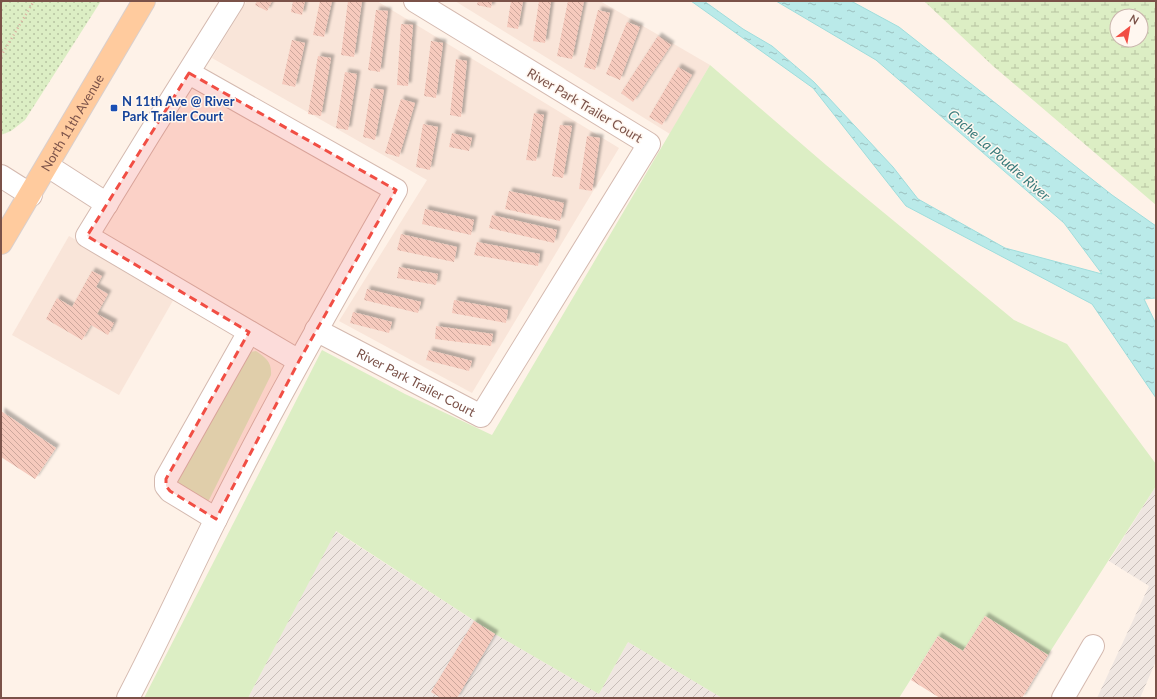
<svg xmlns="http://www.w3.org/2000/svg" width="1157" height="699" font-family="Lato,sans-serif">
<defs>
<pattern id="industrial-furrows" width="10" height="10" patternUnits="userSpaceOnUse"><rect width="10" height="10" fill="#efe6e1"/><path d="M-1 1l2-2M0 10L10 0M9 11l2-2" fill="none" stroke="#c7bdb8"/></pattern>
<pattern id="wetland-marsh" width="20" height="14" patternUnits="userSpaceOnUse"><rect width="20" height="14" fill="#dceec4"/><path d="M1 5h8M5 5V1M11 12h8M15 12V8" fill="none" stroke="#b7c3a1"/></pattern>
<pattern id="park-dots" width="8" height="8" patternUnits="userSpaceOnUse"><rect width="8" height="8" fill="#dceec4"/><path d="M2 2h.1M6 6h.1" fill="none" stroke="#b7c3a1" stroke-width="1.8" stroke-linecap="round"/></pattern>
<pattern id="water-ripples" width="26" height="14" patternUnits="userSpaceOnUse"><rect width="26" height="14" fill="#baeae9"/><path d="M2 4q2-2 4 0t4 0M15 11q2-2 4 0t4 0" fill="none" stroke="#9cc0bf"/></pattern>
<pattern id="building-back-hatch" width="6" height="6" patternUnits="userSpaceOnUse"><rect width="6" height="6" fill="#f6cabd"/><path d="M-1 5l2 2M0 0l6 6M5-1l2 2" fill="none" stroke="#cca79c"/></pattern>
<filter id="shadow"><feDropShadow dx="3.5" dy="-3.5" stdDeviation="1" flood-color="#0004"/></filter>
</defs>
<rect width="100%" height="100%" fill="#fef2e8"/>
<g fill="#f9e5d9">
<polygon points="247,1 377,1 619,148 472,393 339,321 427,180 212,58"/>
<polygon points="455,1 600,1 710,65 670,134"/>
<polygon points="69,236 175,297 119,395 12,335"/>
</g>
<g fill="url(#industrial-furrows)">
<polygon points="1156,486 1156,661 1140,698 1097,698 1149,586 1109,561"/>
<polygon points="335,531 495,634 599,694 628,642 722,698 248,698"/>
</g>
<g fill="#dceec4">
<polygon points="710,65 826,165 1014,320 1067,344 1156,464 1156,486 1048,655 985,616 963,651 938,636 899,698 722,698 628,642 599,694 495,634 336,531 248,698 144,698 322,350 405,394 492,435"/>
<path d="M256,351C266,358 272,362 271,375L208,502L180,487L175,481L244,353Z"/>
</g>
<path fill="url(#wetland-marsh)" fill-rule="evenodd" d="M924,1H1156V205L993,66ZM1117,16H1141V40H1117Z"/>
<polygon fill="url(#park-dots)" points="1,1 101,1 25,120 11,131 1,135"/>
<polygon fill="url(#water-ripples)" stroke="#9fdddc" points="691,1 704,1 743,29 772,46 814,82 893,167 918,199 1005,248 1102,274 1064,223 876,60 776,1 851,1 899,27 1112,195 1156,226 1156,298 1144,299 1156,324 1156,398 1092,304 906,206 813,88"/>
<g fill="url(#building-back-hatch)" filter="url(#shadow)">
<polygon points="257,1 272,1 267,11 255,5"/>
<polygon points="293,1 305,1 302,15 291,12"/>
<polygon points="320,1 332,1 324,37 313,35"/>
<polygon points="348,1 362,1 354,57 341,55"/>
<polygon points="478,1 492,1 491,8 477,5"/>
<polygon points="511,1 523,1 518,29 507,27"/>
<polygon points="539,1 551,1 545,43 533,41"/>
<polygon points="568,1 584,1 572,59 557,56"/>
<polygon points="376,10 388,11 380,72 368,70"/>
<polygon points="598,10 610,13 595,70 584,67"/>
<polygon points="627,22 640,27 620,80 606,74"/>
<polygon points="401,24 413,25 408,86 397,85"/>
<polygon points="658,36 671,45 633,102 621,93"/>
<polygon points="292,40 305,43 295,87 282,84"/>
<polygon points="431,41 443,43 436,98 424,96"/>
<polygon points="318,56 331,58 321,116 308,114"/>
<polygon points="456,59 467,61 461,117 450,115"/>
<polygon points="678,67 692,75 662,125 649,117"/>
<polygon points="345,72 357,74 348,130 336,128"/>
<polygon points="371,88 384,90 375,140 363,137"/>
<polygon points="401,99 415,103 399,157 385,153"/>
<polygon points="534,113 544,115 536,161 526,160"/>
<polygon points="423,124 438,127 430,170 416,167"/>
<polygon points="560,125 572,126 563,178 552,176"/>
<polygon points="452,133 472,138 469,151 449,147"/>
<polygon points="587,136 600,138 592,191 579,189"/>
<polygon points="509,191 564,203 560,221 505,209"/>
<polygon points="425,209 474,220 471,235 422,224"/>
<polygon points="492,215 557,230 554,243 489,228"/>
<polygon points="401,234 457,247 454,262 397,250"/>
<polygon points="477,242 540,254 538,266 474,255"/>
<polygon points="399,267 438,274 436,285 397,278"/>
<polygon points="92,271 102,276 96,287 108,294 97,314 114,323 108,335 91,325 82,340 46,319 57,298 72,307"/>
<polygon points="367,289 421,302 418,313 364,300"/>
<polygon points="454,300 508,310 506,323 452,313"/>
<polygon points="353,312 392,322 389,333 350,323"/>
<polygon points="436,326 493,334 491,346 435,339"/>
<polygon points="429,350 472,361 469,371 426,360"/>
<polygon points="1,411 56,448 35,479 1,457"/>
<polygon points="985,616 1048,655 1022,698 940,698 911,680 938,636 963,651"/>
<polygon points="474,621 495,634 457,698 441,698 431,692"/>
</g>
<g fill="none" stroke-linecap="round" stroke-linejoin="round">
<defs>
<g id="minor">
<polyline points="233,1 149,135 87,236 299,361"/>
<polyline points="48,166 107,204"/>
<polyline points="1,176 31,195"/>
<path id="s1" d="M316,330L481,416L649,144L415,1"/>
<polyline points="216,519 170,491 166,486 166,479 249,332"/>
<path d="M128,698C159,639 186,579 216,519C272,407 334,299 396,190L189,73"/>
<polyline points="1063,698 1093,646"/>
</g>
<g id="major">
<path id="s2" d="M1,243L144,1"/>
</g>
</defs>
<use href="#minor" stroke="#d4b9af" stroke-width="24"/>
<use href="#major" stroke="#dacfcc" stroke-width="24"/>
<polyline stroke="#dcad9f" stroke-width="2.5" stroke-dasharray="1 3" stroke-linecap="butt" points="1,56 34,1"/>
<use href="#minor" stroke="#fff" stroke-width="22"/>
<use href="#major" stroke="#ffcb9e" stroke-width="22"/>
</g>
<path fill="#f14e44" fill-opacity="0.2" stroke="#f14e44" stroke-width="3" stroke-dasharray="8 5" stroke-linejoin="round" d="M189,73L396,190L299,361L216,519L170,491L166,486V479L249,332L87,236Z"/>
<rect fill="#1a4fb4" stroke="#fff7f0" stroke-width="1.5" x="110" y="104" width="8" height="8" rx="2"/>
<g text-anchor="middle" stroke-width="3" stroke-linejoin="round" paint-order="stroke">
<g font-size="13" font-weight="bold" fill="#164399" stroke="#fff7f0" text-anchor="start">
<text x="122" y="106">N 11th Ave @ River<tspan x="122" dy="15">Park Trailer Court</tspan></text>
</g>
<g font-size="13" fill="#7b5249" stroke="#fff7f0">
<text transform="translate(585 105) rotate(31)" y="5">River Park Trailer Court</text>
<text dy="5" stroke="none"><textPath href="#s2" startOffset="140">North 11th Avenue</textPath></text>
<text dy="5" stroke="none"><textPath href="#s1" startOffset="113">River Park Trailer Court</textPath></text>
</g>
<g font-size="14" font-style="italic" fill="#387a7a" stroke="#fff7f0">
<text transform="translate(999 155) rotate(41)" y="5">Cache La Poudre River</text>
</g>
</g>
<rect width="1157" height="699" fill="none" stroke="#7b5249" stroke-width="4"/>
<g transform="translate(1129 28) rotate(31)"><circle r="19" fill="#fff7f0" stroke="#cab5ad"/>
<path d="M0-3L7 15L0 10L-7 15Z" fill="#f14e44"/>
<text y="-6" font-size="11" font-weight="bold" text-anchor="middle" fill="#7b5249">N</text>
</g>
</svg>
